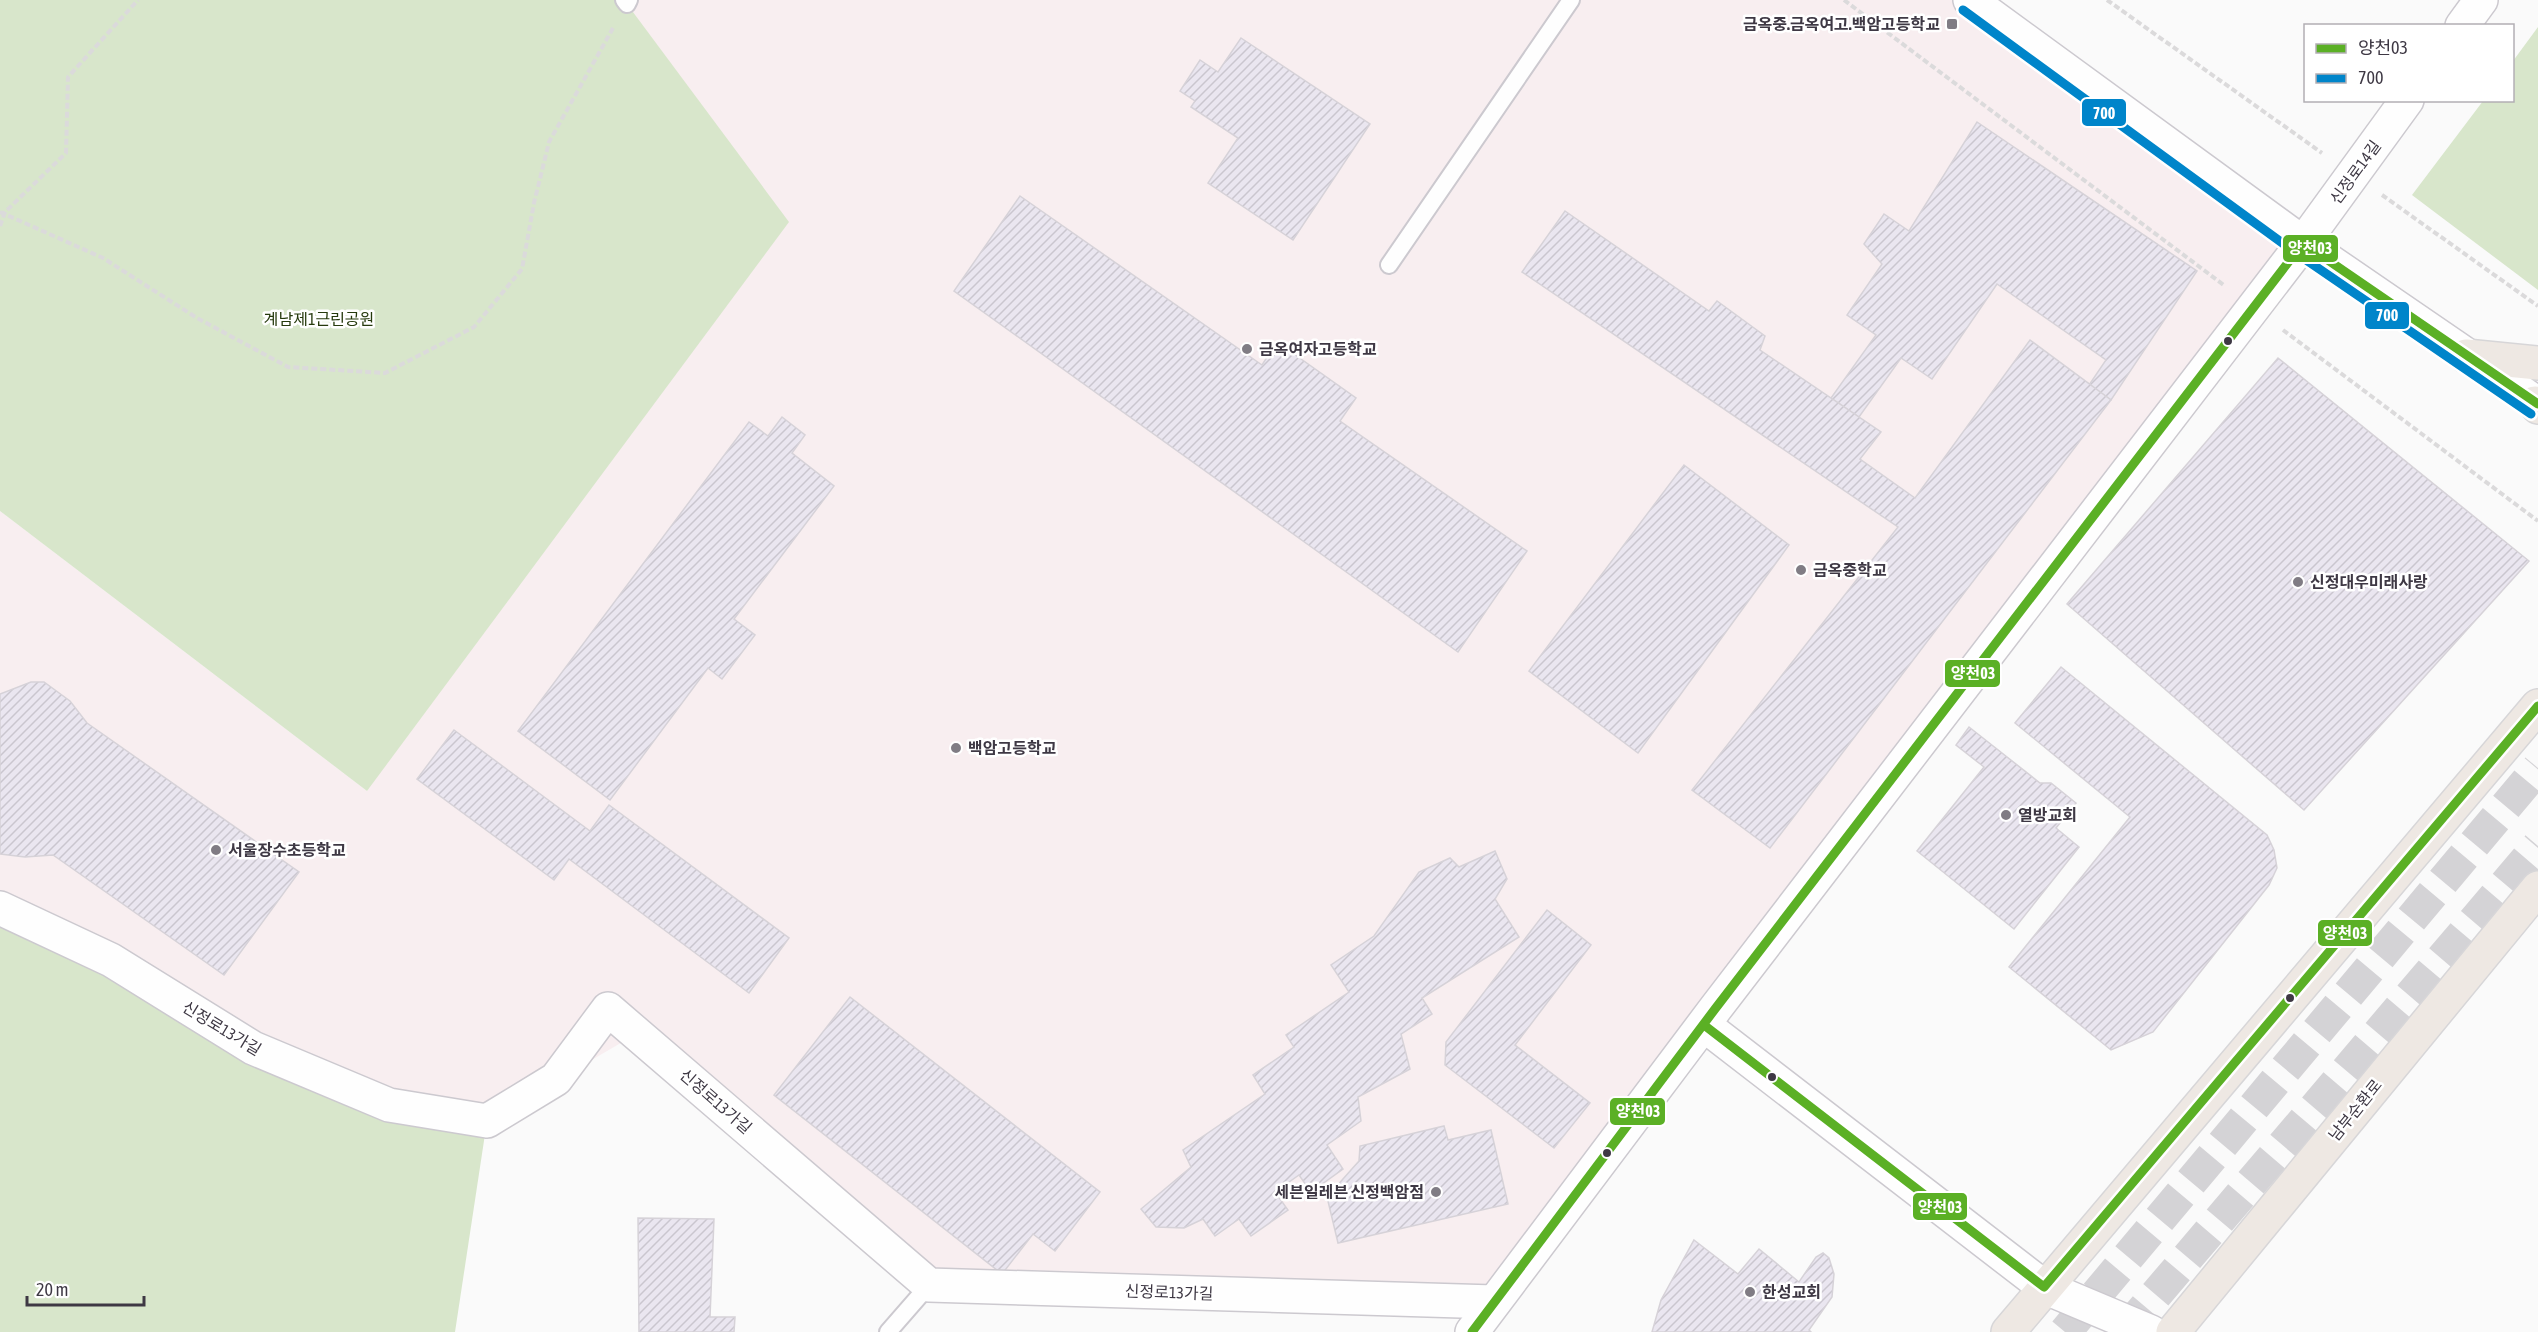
<svg xmlns="http://www.w3.org/2000/svg" width="2538" height="1332" font-family="'Asap Condensed','Noto Sans KR',sans-serif">
<defs>
<pattern id="building-hatch" width="6" height="6" patternUnits="userSpaceOnUse" patternTransform="scale(1.5)"><rect width="6" height="6" fill="#eae6f0"/><path d="M-1 1l2-2M0 6l6-6M5 7l2-2" fill="none" stroke="#cac6cf"/></pattern>
</defs>
<rect width="100%" height="100%" fill="#fafafa"/>
<polygon fill="#f8eef0" points="629,0 1970,0 2303,243 1494,1302 929,1285 638,1033 487,1121 389,1105 0,908 0,511 367,791"/>
<g fill="#d8e6cb">
<polygon points="0,0 624,0 789,222 367,791 0,511"/>
<polygon points="2538,27 2538,290 2412,195 2483,101 2512,100 2513,61"/>
<polygon points="0,908 253,1048 487,1121 455,1332 0,1332"/>
</g>
<g fill="url(#building-hatch)" stroke="#d6d2d8" stroke-width="1.5">
<polygon points="1241,38 1370,124 1293,240 1208,183 1238,138 1191,107 1195,101 1180,91 1200,60 1218,72"/>
<polygon points="1977,122 2197,271 2111,400 2089,385 2106,360 1997,284 1932,379 1901,358 1859,417 1831,398 1876,335 1847,315 1882,264 1864,244 1884,214 1909,231"/>
<polygon points="1020,196 1262,365 1277,342 1356,398 1340,421 1527,551 1458,652 954,291"/>
<polygon points="1565,211 1709,311 1717,301 1765,336 1760,350 1881,432 1860,459 1915,498 2030,340 2111,400 1770,848 1692,790 1898,527 1522,272"/>
<polygon points="2278,358 2529,561 2304,810 2067,604"/>
<polygon points="782,417 805,435 792,453 834,486 734,619 755,635 722,679 708,668 610,800 518,731 749,422 768,436"/>
<polygon points="1684,465 1789,545 1638,753 1529,671"/>
<polygon points="2061,667 2267,835 2274,850 2277,868 2269,885 2153,1032 2111,1050 2009,967 2130,817 2015,723"/>
<polygon points="31,682 44,682 70,701 87,723 299,872 224,975 53,855 25,857 0,854 0,694"/>
<polygon points="1969,727 2040,783 2051,783 2076,803 2056,828 2079,847 2014,929 1917,851 1984,767 1956,745"/>
<polygon points="454,730 590,831 609,805 789,938 749,993 569,859 554,880 417,779"/>
<polygon points="1495,851 1507,879 1495,899 1519,937 1422,998 1432,1014 1401,1034 1410,1069 1358,1097 1361,1121 1327,1145 1343,1169 1311,1192 1299,1175 1275,1192 1288,1210 1251,1236 1239,1219 1215,1236 1203,1219 1184,1228 1156,1227 1141,1209 1191,1167 1183,1150 1265,1094 1253,1075 1294,1047 1286,1035 1349,992 1331,965 1374,936 1419,872 1450,858 1459,867"/>
<polygon points="1547,910 1591,945 1515,1045 1590,1103 1554,1148 1445,1065 1446,1042"/>
<polygon points="850,997 1100,1192 1055,1251 1033,1234 1002,1274 774,1095"/>
<polygon points="1444,1126 1448,1140 1491,1130 1508,1204 1338,1243 1327,1197 1359,1161 1360,1146"/>
<polygon points="638,1218 714,1219 710,1317 735,1317 734,1332 639,1332"/>
<polygon points="1694,1240 1738,1274 1759,1249 1799,1282 1816,1257 1823,1253 1829,1258 1834,1274 1832,1297 1809,1330 1811,1332 1652,1332 1661,1300"/>
</g>
<g fill="none" stroke-linecap="round" stroke-linejoin="round">
<g stroke="#d4d3d6" stroke-width="33" stroke-dasharray="33 16" stroke-linecap="butt">
<polyline points="2065,1332 2538,768"/>
<polyline points="2124,1332 2538,846"/>
</g>
<defs>
<g id="lane">
<polyline points="624,0 627,4 629,0"/>
<polyline points="1389,265 1571,0"/>
<polyline points="888,1332 929,1285"/>
</g>
<g id="street">
<polyline points="2462,26 2481,0"/>
<polyline points="0,908 111,960 253,1048 389,1105 487,1121 556,1079 608,1009 929,1285 1494,1302"/>
<polyline points="1704,1025 2044,1287 2151,1332"/>
<polyline points="1472,1332 1715,1009 2303,243 2407,100"/>
</g>
<polyline id="secondary" points="1970,0 2303,243 2538,404"/>
<g id="primary">
<polyline points="2466,356 2538,363"/>
<polyline points="2535,403 2538,407"/>
<polyline points="2008,1332 2538,706"/>
<polyline points="2173,1332 2538,888"/>
</g>
</defs>
<use href="#lane" stroke="#ccc9cf" stroke-width="20"/>
<use href="#street" stroke="#ccc9cf" stroke-width="36"/>
<use href="#secondary" stroke="#ccc9cf" stroke-width="36"/>
<use href="#primary" stroke="#d7d6d8" stroke-width="36"/>
<g stroke="#dbdadb" stroke-width="4" stroke-dasharray="6 3" stroke-linecap="butt">
<polyline points="1844,0 2225,286"/>
<polyline points="2107,0 2322,153"/>
<polyline points="2382,195 2538,306"/>
<polyline points="0,212 103,258 197,318 288,367 385,373 474,327 522,269 534,203 549,142 613,28"/>
<polyline points="0,226 5,212 66,153 68,77 138,0"/>
<polyline points="2283,330 2538,521"/>
</g>
<use href="#lane" stroke="#fefefe" stroke-width="16"/>
<use href="#street" stroke="#fefefe" stroke-width="33"/>
<use href="#secondary" stroke="#fefefe" stroke-width="33"/>
<use href="#primary" stroke="#eee8e3" stroke-width="33"/>
<defs>
<g id="bus-1">
<polyline points="1704,1025 2044,1287 2538,706"/>
<polyline points="1472,1332 1715,1009 2303,243 2538,404"/>
</g>
<polyline id="bus-2" points="1963,10 2296,253 2531,414"/>
</defs>
<use href="#bus-1" stroke="#fff" stroke-width="14"/>
<use href="#bus-2" stroke="#fff" stroke-width="14"/>
<use href="#bus-1" stroke="#5bb025" stroke-width="9"/>
<use href="#bus-2" stroke="#0085ca" stroke-width="9"/>
</g>
<g fill="#807c84" stroke="#fff" stroke-width="2">
<rect x="1946" y="18" width="12" height="12" rx="3"/>
<circle cx="1247" cy="349" r="6"/>
<circle cx="1801" cy="570" r="6"/>
<circle cx="2298" cy="582" r="6"/>
<circle cx="956" cy="748" r="6"/>
<circle cx="2006" cy="815" r="6"/>
<circle cx="216" cy="850" r="6"/>
<circle cx="1436" cy="1192" r="6"/>
<circle cx="1750" cy="1292" r="6"/>
</g>
<g fill="#3e3844" stroke="#fff" stroke-width="2">
<circle cx="2228" cy="341" r="5"/>
<circle cx="2290" cy="998" r="5"/>
<circle cx="1772" cy="1077" r="5"/>
<circle cx="1607" cy="1153" r="5"/>
</g>
<g text-anchor="middle" stroke-width="5" stroke-linejoin="round" paint-order="stroke">
<g font-size="16" font-weight="bold" fill="#3e3844" stroke="#fff" text-anchor="start">
<text x="1940" y="30" text-anchor="end">금옥중.금옥여고.백암고등학교</text>
<text x="1259" y="355">금옥여자고등학교</text>
<text x="1813" y="576">금옥중학교</text>
<text x="2310" y="588">신정대우미래사랑</text>
<text x="968" y="754">백암고등학교</text>
<text x="2018" y="821">열방교회</text>
<text x="228" y="856">서울장수초등학교</text>
<text x="1424" y="1198" text-anchor="end">세븐일레븐 신정백암점</text>
<text x="1762" y="1298">한성교회</text>
</g>
<g font-size="16" fill="#3e3844" stroke="#fff">
<text transform="translate(2355 172) rotate(-54)" y="6">신정로14길</text>
<text transform="translate(222 1028) rotate(31)" y="6">신정로13가길</text>
<text transform="translate(716 1101) rotate(41)" y="6">신정로13가길</text>
<text transform="translate(2355 1110) rotate(-51)" y="6">남부순환로</text>
<text transform="translate(1169 1292) rotate(2)" y="6">신정로13가길</text>
</g>
<g font-size="16" fill="#263a0d" stroke="#fff">
<text x="319" y="325">계남제1근린공원</text>
</g>
</g>
<g stroke="#fff" stroke-width="2">
<rect x="2081" y="98" width="46" height="29" rx="6" fill="#0085ca"/>
<rect x="2282" y="234" width="57" height="29" rx="6" fill="#5bb025"/>
<rect x="2364" y="301" width="46" height="29" rx="6" fill="#0085ca"/>
<rect x="1944" y="659" width="57" height="29" rx="6" fill="#5bb025"/>
<rect x="2317" y="919" width="56" height="28" rx="6" fill="#5bb025"/>
<rect x="1609" y="1097" width="57" height="29" rx="6" fill="#5bb025"/>
<rect x="1912" y="1192" width="56" height="29" rx="6" fill="#5bb025"/>
</g>
<g font-size="16" text-anchor="middle" font-weight="bold" fill="#fff">
<text x="2104" y="119">700</text>
<text x="2310" y="254">양천03</text>
<text x="2387" y="321">700</text>
<text x="1973" y="679">양천03</text>
<text x="2345" y="939">양천03</text>
<text x="1638" y="1117">양천03</text>
<text x="1940" y="1213">양천03</text>
</g>
<rect x="2304" y="24" width="210" height="78" fill="#ffffff" stroke="#b2afb4" stroke-width="1.5"/>
<rect x="2316" y="44" width="30" height="9" fill="#5bb025" stroke="#b2afb4" stroke-width="1.5"/>
<text x="2358" y="54" font-size="18" fill="#3e3844">양천03</text>
<rect x="2316" y="74" width="30" height="9" fill="#0085ca" stroke="#b2afb4" stroke-width="1.5"/>
<text x="2358" y="84" font-size="18" fill="#3e3844">700</text>
<path d="M27 1296v9h117v-9" fill="none" stroke="#3e3844" stroke-width="3"/>
<text x="36" y="1296" font-size="18" fill="#3e3844" stroke="#ffffff" stroke-width="4.5" paint-order="stroke">20 m</text>
</svg>
